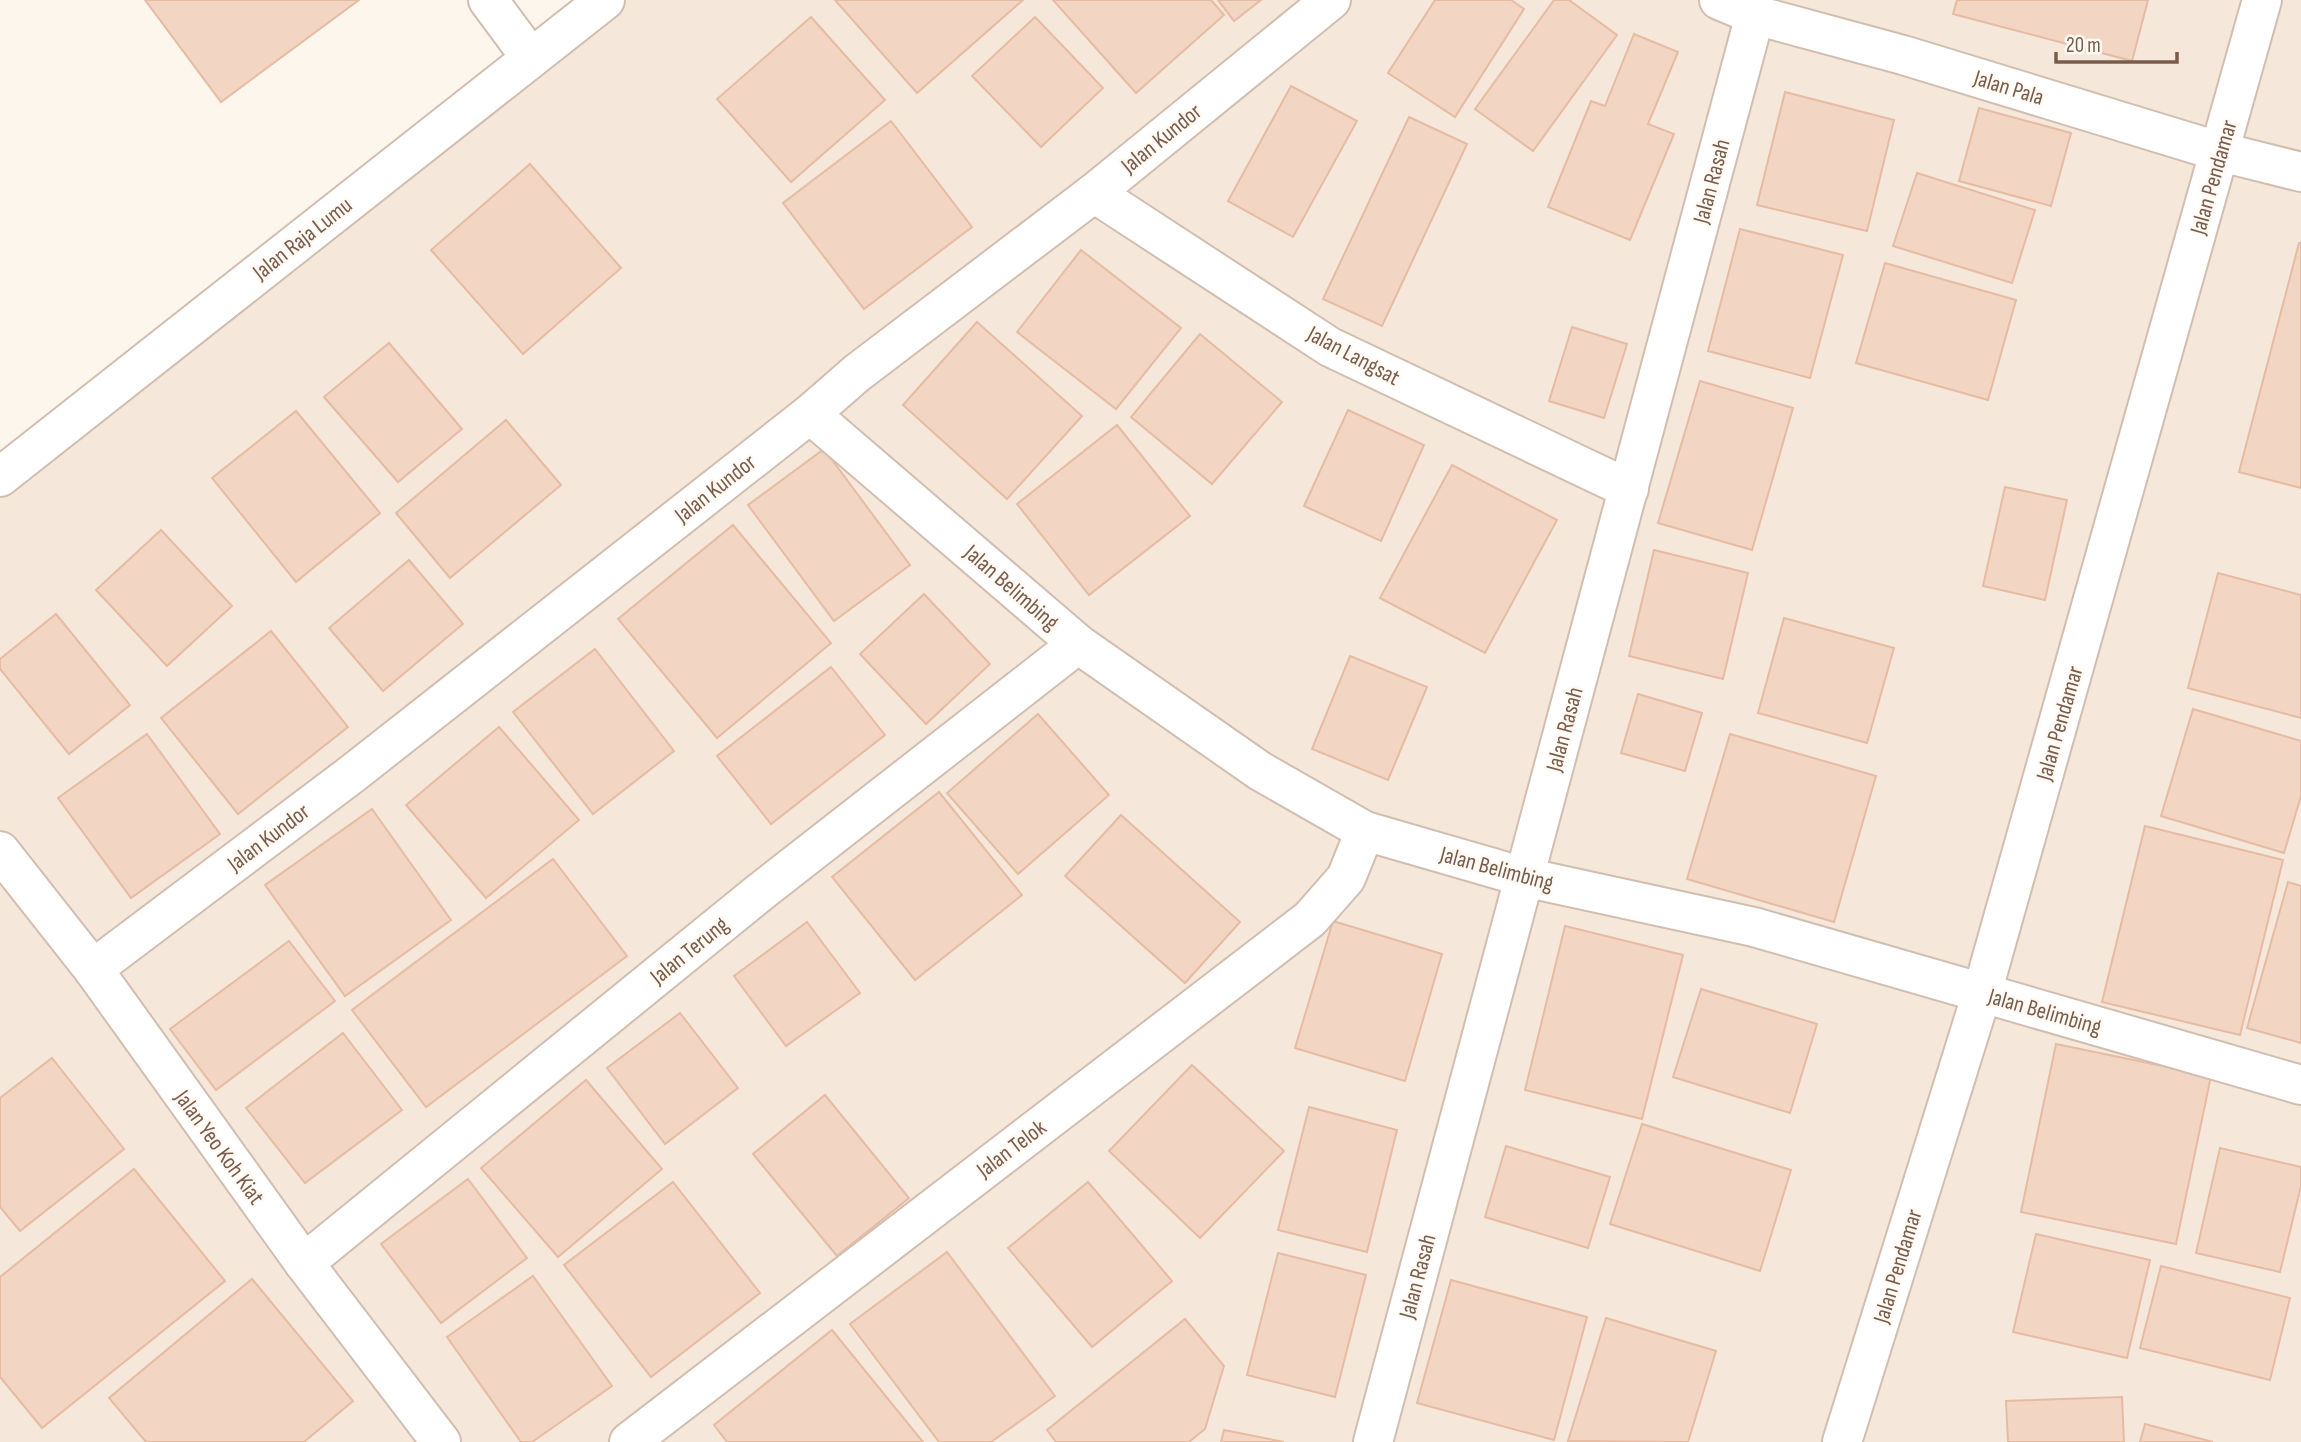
<svg xmlns="http://www.w3.org/2000/svg" width="2301" height="1442" font-family="'Sofia Sans Condensed',sans-serif">
<rect width="100%" height="100%" fill="#fdf6ec"/>
<polygon fill="#f5e8da" points="589,0 2301,0 2301,1442 0,1442 0,468"/>
<g fill="#f3d5c3" stroke="#e6bba3" stroke-width="2">
<polygon points="145,0 359,0 221,102"/>
<polygon points="835,0 1023,0 917,93"/>
<polygon points="1053,0 1211,0 1224,15 1136,93"/>
<polygon points="1218,0 1261,0 1234,21"/>
<polygon points="1435,0 1511,0 1524,9 1455,117 1388,73"/>
<polygon points="1554,0 1569,0 1617,35 1533,151 1475,109"/>
<polygon points="1957,0 2148,0 2132,61 1953,14"/>
<polygon points="811,17 885,100 791,182 717,99"/>
<polygon points="1035,17 1103,88 1041,147 972,76"/>
<polygon points="1634,34 1678,52 1648,124 1674,134 1630,240 1548,207 1591,101 1605,106"/>
<polygon points="1291,86 1357,121 1293,237 1228,201"/>
<polygon points="1785,92 1894,120 1867,231 1757,205"/>
<polygon points="1979,108 2071,133 2051,206 1959,181"/>
<polygon points="1409,117 1467,144 1382,326 1323,299"/>
<polygon points="891,121 972,227 864,309 783,203"/>
<polygon points="530,164 621,268 523,354 431,250"/>
<polygon points="1917,173 2035,210 2012,283 1893,246"/>
<polygon points="1740,229 1843,255 1810,378 1708,351"/>
<polygon points="2299,243 2301,243 2301,488 2239,472"/>
<polygon points="1081,250 1181,328 1116,409 1017,332"/>
<polygon points="1885,263 2016,300 1988,400 1856,363"/>
<polygon points="977,322 1082,416 1007,499 903,405"/>
<polygon points="1572,327 1627,344 1604,418 1549,401"/>
<polygon points="1200,334 1282,402 1212,484 1131,417"/>
<polygon points="389,343 462,429 398,482 324,397"/>
<polygon points="1700,381 1793,408 1752,550 1658,523"/>
<polygon points="1348,410 1424,445 1381,541 1304,506"/>
<polygon points="296,411 380,513 296,582 212,478"/>
<polygon points="506,420 561,485 450,578 396,513"/>
<polygon points="1117,425 1190,516 1089,595 1017,504"/>
<polygon points="824,449 910,565 834,621 748,505"/>
<polygon points="1452,465 1557,520 1485,653 1380,598"/>
<polygon points="2005,487 2067,500 2045,600 1983,586"/>
<polygon points="733,525 831,643 717,738 618,619"/>
<polygon points="161,530 232,606 167,666 96,590"/>
<polygon points="1654,550 1748,573 1723,679 1629,656"/>
<polygon points="409,560 463,624 383,691 329,628"/>
<polygon points="2218,573 2301,595 2301,718 2188,688"/>
<polygon points="924,594 990,664 926,724 860,654"/>
<polygon points="56,614 130,705 69,754 0,669 0,659"/>
<polygon points="1784,618 1894,648 1867,743 1758,713"/>
<polygon points="271,631 348,727 238,814 161,718"/>
<polygon points="595,649 674,751 593,814 513,712"/>
<polygon points="1350,656 1427,687 1388,780 1312,749"/>
<polygon points="831,667 885,735 771,824 717,756"/>
<polygon points="1638,694 1702,713 1685,771 1621,753"/>
<polygon points="2193,709 2301,741 2301,796 2284,853 2161,816"/>
<polygon points="1038,714 1109,795 1018,874 947,793"/>
<polygon points="499,727 579,820 486,898 406,805"/>
<polygon points="147,734 220,834 131,898 58,798"/>
<polygon points="1730,734 1876,776 1834,922 1687,879"/>
<polygon points="939,792 1022,895 915,980 832,877"/>
<polygon points="372,809 451,920 345,996 265,885"/>
<polygon points="1121,815 1240,922 1185,983 1065,876"/>
<polygon points="2145,826 2283,860 2240,1035 2102,1002"/>
<polygon points="553,859 627,956 426,1107 352,1010"/>
<polygon points="2288,882 2301,886 2301,1043 2247,1028"/>
<polygon points="1333,921 1442,954 1405,1081 1295,1048"/>
<polygon points="807,922 860,993 786,1046 734,976"/>
<polygon points="1565,926 1683,955 1642,1119 1525,1090"/>
<polygon points="289,941 335,1001 216,1090 170,1029"/>
<polygon points="1701,989 1817,1024 1790,1113 1673,1077"/>
<polygon points="680,1013 738,1088 665,1144 607,1068"/>
<polygon points="343,1033 402,1110 305,1183 246,1108"/>
<polygon points="2056,1044 2211,1076 2176,1244 2021,1212"/>
<polygon points="52,1058 124,1149 20,1231 0,1207 0,1098"/>
<polygon points="1192,1065 1284,1151 1200,1238 1109,1151"/>
<polygon points="586,1080 662,1169 558,1257 481,1168"/>
<polygon points="825,1095 909,1198 837,1256 753,1154"/>
<polygon points="1309,1107 1397,1130 1367,1252 1278,1230"/>
<polygon points="1642,1124 1791,1170 1760,1271 1610,1224"/>
<polygon points="1506,1146 1610,1177 1588,1248 1485,1217"/>
<polygon points="2220,1148 2301,1167 2301,1186 2280,1272 2196,1253"/>
<polygon points="134,1169 225,1281 42,1428 0,1377 0,1277"/>
<polygon points="468,1179 527,1258 441,1323 381,1244"/>
<polygon points="673,1182 760,1293 651,1377 564,1265"/>
<polygon points="1088,1182 1172,1281 1092,1347 1008,1248"/>
<polygon points="2036,1234 2150,1260 2127,1358 2013,1332"/>
<polygon points="947,1252 1055,1396 991,1442 939,1442 850,1324"/>
<polygon points="1278,1253 1366,1275 1335,1397 1247,1375"/>
<polygon points="2161,1266 2290,1298 2270,1380 2140,1348"/>
<polygon points="533,1276 612,1386 532,1442 521,1442 447,1337"/>
<polygon points="252,1279 353,1401 304,1442 146,1442 109,1398"/>
<polygon points="1451,1280 1587,1317 1554,1440 1417,1403"/>
<polygon points="1606,1318 1716,1351 1688,1442 1568,1441"/>
<polygon points="1185,1319 1224,1366 1205,1429 1189,1442 1056,1442 1047,1430"/>
<polygon points="832,1330 923,1442 727,1442 714,1425"/>
<polygon points="2122,1397 2124,1442 2008,1442 2006,1401"/>
<polygon points="2145,1424 2213,1442 2140,1442"/>
<polygon points="1224,1430 1284,1442 1221,1442"/>
</g>
<g fill="none" stroke-linecap="round" stroke-linejoin="round">
<defs>
<g id="minor">
<polyline points="488,0 531,58"/>
<polyline points="1719,0 1755,15 1903,55 2221,152 2301,172"/>
<polyline points="1094,193 1330,347 1629,489"/>
<polyline points="810,414 1078,644 1260,771 1365,831 1524,877 1754,927 2301,1085"/>
<polyline points="0,851 93,969 304,1263 441,1442"/>
<polyline points="93,969 352,774 810,414 857,373 1094,193 1331,0"/>
<polyline points="304,1263 759,893 1078,644"/>
<polyline points="629,1442 1310,919 1346,878 1365,831"/>
<polyline points="1373,1442 1755,15"/>
<polyline points="1842,1442 1982,993 2262,0"/>
</g>
<polyline id="tertiary" points="0,477 605,0"/>
</defs>
<use href="#minor" stroke="#d1beb0" stroke-width="42"/>
<use href="#tertiary" stroke="#d1beb0" stroke-width="42"/>
<use href="#minor" stroke="#fff" stroke-width="38"/>
<use href="#tertiary" stroke="#fff" stroke-width="38"/>
</g>
<g text-anchor="middle" stroke-width="5" stroke-linejoin="round" paint-order="stroke">
<g font-size="23" fill="#7a5c4d" stroke="#fffaf3">
<text transform="translate(2009 87) rotate(17)" y="8">Jalan Pala</text>
<text transform="translate(1161 138) rotate(-39)" y="8">Jalan Kundor</text>
<text transform="translate(2213 177) rotate(-74)" y="8">Jalan Pendamar</text>
<text transform="translate(1711 181) rotate(-75)" y="8">Jalan Rasah</text>
<text transform="translate(302 238) rotate(-38)" y="8">Jalan Raja Lumu</text>
<text transform="translate(1354 355) rotate(28)" y="8">Jalan Langsat</text>
<text transform="translate(715 488) rotate(-38)" y="8">Jalan Kundor</text>
<text transform="translate(1012 587) rotate(41)" y="8">Jalan Belimbing</text>
<text transform="translate(2059 723) rotate(-74)" y="8">Jalan Pendamar</text>
<text transform="translate(1564 729) rotate(-75)" y="8">Jalan Rasah</text>
<text transform="translate(268 837) rotate(-37)" y="8">Jalan Kundor</text>
<text transform="translate(1497 868) rotate(15)" y="8">Jalan Belimbing</text>
<text transform="translate(689 950) rotate(-39)" y="8">Jalan Terung</text>
<text transform="translate(2045 1011) rotate(16)" y="8">Jalan Belimbing</text>
<text transform="translate(220 1147) rotate(54)" y="8">Jalan Yeo Koh Kiat</text>
<text transform="translate(1011 1148) rotate(-37)" y="8">Jalan Telok</text>
<text transform="translate(1897 1266) rotate(-73)" y="8">Jalan Pendamar</text>
<text transform="translate(1417 1276) rotate(-75)" y="8">Jalan Rasah</text>
</g>
</g>
<path d="M2056 52v10h121v-10" fill="none" stroke="#7a5c4d" stroke-width="3.5"/>
<text x="2066" y="52" font-size="21" fill="#7a5c4d" stroke="#fffaf3" stroke-width="5" paint-order="stroke">20 m</text>
</svg>
